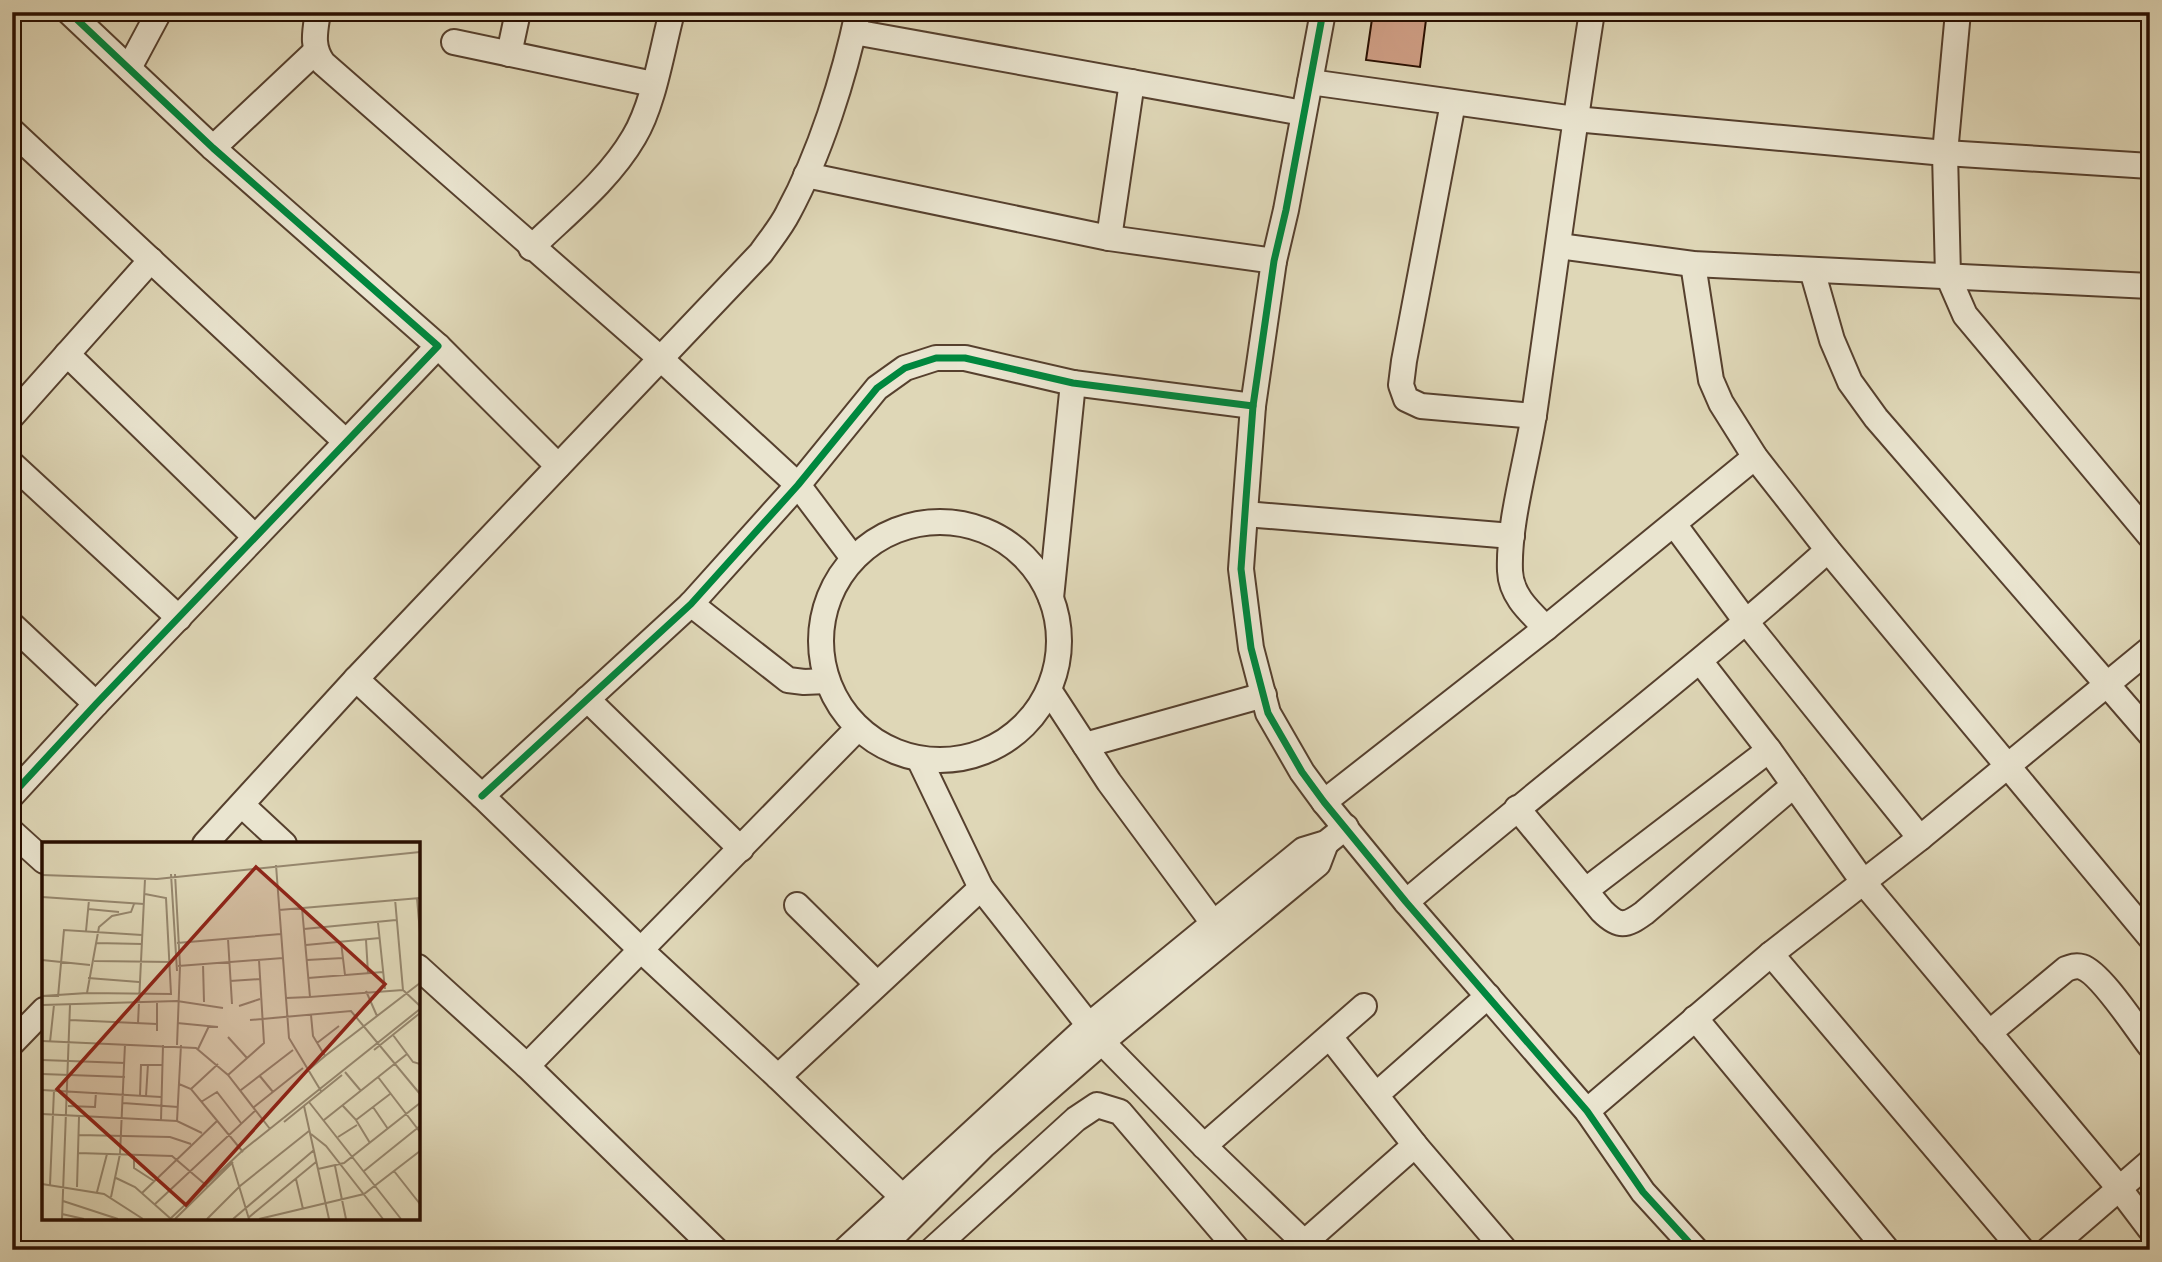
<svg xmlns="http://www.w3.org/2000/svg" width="2162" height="1262" font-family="'Sorts Mill Goudy',serif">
<rect width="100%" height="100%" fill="#dfd7b7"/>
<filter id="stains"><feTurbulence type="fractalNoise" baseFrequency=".00286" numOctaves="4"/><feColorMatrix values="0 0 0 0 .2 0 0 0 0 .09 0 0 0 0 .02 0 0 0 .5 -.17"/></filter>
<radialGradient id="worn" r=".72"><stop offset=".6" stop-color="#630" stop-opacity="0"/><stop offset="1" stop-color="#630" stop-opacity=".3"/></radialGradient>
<polygon fill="#d09f86" stroke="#280e00" stroke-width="2" points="1373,12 1427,12 1420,67 1366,60"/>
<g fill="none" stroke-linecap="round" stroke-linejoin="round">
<defs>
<g id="minor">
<path d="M318,12C315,32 311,46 323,63L661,359L798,485L853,558"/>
<polyline points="1323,12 1286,210 1274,261 1253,406 1246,499 1241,569 1251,648 1268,713 1302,772 1324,802 1406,902 1587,1111 1643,1192 1696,1250"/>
<polyline points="1958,12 1945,153 1948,276 1965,315 2150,536"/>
<polyline points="854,32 1303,113"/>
<polyline points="454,42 653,84"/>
<polyline points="509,54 518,12"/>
<polyline points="129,68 159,12"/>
<polyline points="1310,82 1575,119 1945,153 2150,166"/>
<polyline points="1453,103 1404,361 1401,385 1406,399 1421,406 1534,416"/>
<polyline points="12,131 346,442"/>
<polyline points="213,148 315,52"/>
<polyline points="806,175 1109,238 1274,261"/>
<polyline points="1109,238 1132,82"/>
<polyline points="1559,246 1693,264 2150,286"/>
<path d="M531,248C567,213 609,180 634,137C654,104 662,49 672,12"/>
<polyline points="1693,264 1711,380 1721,403 1755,457 1828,550 2150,937"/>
<polyline points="1812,270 1832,340 1850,382 1876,418 2150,734"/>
<polyline points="438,346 558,466"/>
<polyline points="67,354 255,537"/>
<polyline points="12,416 151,260"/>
<polyline points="12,464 179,618"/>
<polyline points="1245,514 1512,536"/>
<circle cx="940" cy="641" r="119"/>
<polyline points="1674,524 1747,623 1920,838"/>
<polyline points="1051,598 1073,383"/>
<polyline points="691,604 788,680 804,682 827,681"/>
<polyline points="12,625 96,704"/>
<path d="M1546,628C1530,612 1511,596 1510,571C1508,522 1528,458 1535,408C1554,276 1571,144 1592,12"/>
<polyline points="1700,661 1769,750 1864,883 2119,1188 2150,1229"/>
<polyline points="356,679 482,796 642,951 778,1077 917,1211"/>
<polyline points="1049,690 1109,782 1222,935"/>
<polyline points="587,699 741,849"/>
<polyline points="1085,745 1264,695"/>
<polyline points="920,761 981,888 1102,1042 1204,1146 1312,1250"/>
<polyline points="12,795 96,704 438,346 213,148 69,12"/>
<polyline points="482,796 691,604 798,485 877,388 905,368 936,358 965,358 1073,383 1253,406"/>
<polyline points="1324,802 1546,628 1755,457"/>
<polyline points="242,805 284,844"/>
<path d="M1517,808L1602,911C1619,928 1626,926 1644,913L1794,785"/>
<polyline points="12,832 44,861"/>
<path d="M205,844L356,679L761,253C770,240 781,227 788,213C820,154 844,78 858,12"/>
<polyline points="1586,890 1769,750"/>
<path d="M1406,902C1546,783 1692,672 1828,550"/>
<polyline points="797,905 877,984"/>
<polyline points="1771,954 2022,1250"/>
<polyline points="418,967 527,1066 716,1250"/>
<polyline points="1695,1018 1887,1250"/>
<path d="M1989,1033L2066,969C2071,967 2076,965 2082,967C2101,973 2136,1028 2150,1046"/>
<polyline points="1330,1037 1415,1145 1505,1250"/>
<polyline points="12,1043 44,1010"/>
<polyline points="527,1066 858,728"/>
<polyline points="778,1077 981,888"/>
<polyline points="1376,1095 1488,996"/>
<polyline points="1587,1111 1771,954 1920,838 2150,649"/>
<polyline points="1204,1146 1364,1006"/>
<polyline points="845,1250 1089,1025 1303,850 1326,843 1346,827"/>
<polyline points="879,1250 983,1146 1102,1042 1318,864 1326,843"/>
<polyline points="932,1250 1076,1119 1097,1105 1120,1112 1238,1250"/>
<polyline points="1296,1250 1415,1145"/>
<polyline points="2048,1250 2150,1162"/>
</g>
</defs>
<use href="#minor" stroke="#56402e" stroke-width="28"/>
<use href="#minor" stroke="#eae5d0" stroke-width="24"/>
<defs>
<g id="cycleway">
<polyline points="1323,12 1286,210 1274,261 1253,406 1246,499 1241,569 1251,648 1268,713 1302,772 1324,802 1406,902 1587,1111 1643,1192 1696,1250"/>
<polyline points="12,795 96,704 438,346 213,148 69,12"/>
<polyline points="482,796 691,604 798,485 877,388 905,368 936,358 965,358 1073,383 1253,406"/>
</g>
</defs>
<use href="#cycleway" stroke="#eae5d0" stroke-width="11"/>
<use href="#cycleway" stroke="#00873e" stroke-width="7"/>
</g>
<g transform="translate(42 842)">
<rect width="378" height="378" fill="#dfd7b7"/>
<path fill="none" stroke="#96876e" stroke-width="2" d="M234,23L247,196L279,249M129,32L135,129M133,32L138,124L135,203M0,33L115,37L378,10M0,55L102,62M375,56L378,91M353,57L361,148L378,164M260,66L268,155L361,148M46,67L77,70M237,68L378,56M336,81L343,147M262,87L354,78M44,89L47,58M186,97L190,162M324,98L326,131M299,100L303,133M54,101L100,102M135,101L239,92M264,103L338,96M0,118L48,123M265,118L301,116M52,119L130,120M161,122L162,160M136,124L241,116M46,136L97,140M266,136L341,130M188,139L218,137M324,149L335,174M45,151L129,152L124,56L103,52M0,154L45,151L57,85L70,74L89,70L92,62M16,155L22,88L100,93M244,156L268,155M0,163L135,159L181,166M197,164L218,157M28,178L115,182M208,178L309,169L378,252M96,181L103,37M135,181L176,185M115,189V159M351,193L371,220L378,222M186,195L205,216M0,199L154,206L186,233L228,287M8,200L12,163M275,201L297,184M156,207L167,184M332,208L378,171M283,214L378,141M0,218L83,221M264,230L283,214L271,194L269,173M303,230L319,249M0,232L83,235M186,233L222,201L217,118M217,233L231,250M336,235L378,290M137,242L149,247L201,310M149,247L176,222M0,248L119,255M199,248L251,208M98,253L99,223H121M104,254L106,222M159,260L175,250L199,281M267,260L359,377M81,261L136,265M26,264L53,265L54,250M262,264L287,377M301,264L314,278L348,252M212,265L261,226M331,265L346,287M0,272L135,279L160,291M119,278L121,203M282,278L365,212M314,278L328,301M135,279L139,203M242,280L300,233M269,292L284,304L341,377M37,293L128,295L149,302M296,295L315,283M36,311L130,314L165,344M92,312V326L112,339M190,321L207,377M293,324L304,377M276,327L302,321L378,261M322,329L378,284M352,329L378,362M74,336L93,345L129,377M254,337L261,367M0,342L62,352L101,377M8,343L12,248M35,345L37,275M55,350L65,312M100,351L175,279M69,355L78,312L83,202M21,359L76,377M112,363L214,268M20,372L42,377M206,376L274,320M20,377L28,163M128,377L200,309L378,167M133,377L191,320M165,377L198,344L267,289M191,377L272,308M217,377L322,352L378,309"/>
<path fill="#8f2418" fill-opacity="0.15" stroke="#8f2418" stroke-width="3.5" d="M214,25L343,142L144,363L15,247Z"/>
<rect width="378" height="378" fill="none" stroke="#280e00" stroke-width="3.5"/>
</g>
<rect width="2162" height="1262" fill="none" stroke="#dfd7b7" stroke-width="42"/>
<rect x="14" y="14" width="2134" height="1234" fill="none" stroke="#280e00" stroke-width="3.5"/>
<rect x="21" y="21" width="2120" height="1220" fill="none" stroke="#280e00" stroke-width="2"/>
<rect width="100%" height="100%" filter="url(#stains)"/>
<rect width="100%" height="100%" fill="url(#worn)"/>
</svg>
